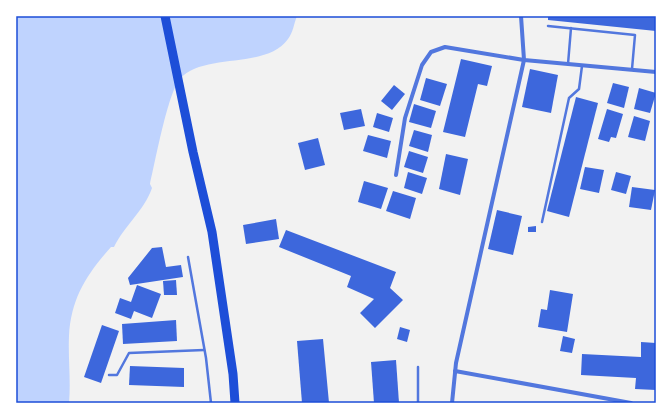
<svg xmlns="http://www.w3.org/2000/svg" width="672" height="419" font-family="Raleway,sans-serif">
<rect width="100%" height="100%" fill="#f2f2f2"/>
<path fill="#bfd3fe" d="M16,16H297C294,23 293,33 288,39C266,70 203,52 180,79C168,92 155,163 150,184L152,188C144,211 124,226 114,247H111C87,274 71,298 69,336C68,358 71,381 69,403H16Z"/>
<g fill="#3d67dc">
<polygon points="548,16 656,16 656,31 548,20"/>
<polygon points="461,59 492,66 487,86 478,84 465,137 443,132"/>
<polygon points="530,69 558,75 551,113 522,107"/>
<polygon points="426,78 447,84 440,106 420,100"/>
<polygon points="613,83 629,87 624,108 607,103"/>
<polygon points="394,85 405,94 392,110 381,101"/>
<polygon points="639,88 656,93 650,113 634,109"/>
<polygon points="576,97 598,103 569,217 547,211"/>
<polygon points="414,104 436,111 431,128 409,122"/>
<polygon points="361,109 365,126 344,130 340,113"/>
<polygon points="607,109 623,114 616,138 611,137 609,142 598,139"/>
<polygon points="377,113 393,118 389,132 373,127"/>
<polygon points="634,116 650,121 645,141 628,137"/>
<polygon points="414,130 432,135 428,152 409,146"/>
<polygon points="368,135 391,141 387,158 363,151"/>
<polygon points="318,138 325,165 305,170 298,143"/>
<polygon points="409,151 428,157 423,173 404,167"/>
<polygon points="446,154 468,159 460,195 439,189"/>
<polygon points="585,167 604,170 599,193 580,189"/>
<polygon points="408,172 427,178 422,194 404,188"/>
<polygon points="616,172 631,176 626,194 611,190"/>
<polygon points="364,181 388,188 381,209 358,202"/>
<polygon points="632,187 655,190 651,210 629,207"/>
<polygon points="393,191 416,198 410,219 386,211"/>
<polygon points="497,210 522,216 513,255 488,249"/>
<polygon points="276,219 279,239 246,244 243,225"/>
<polygon points="536,226 536,232 528,232 528,227"/>
<polygon points="286,230 396,272 390,288 403,300 375,328 360,313 374,299 347,287 351,276 279,247"/>
<polygon points="162,247 166,267 181,265 183,277 130,285 128,278 152,248"/>
<polygon points="176,280 177,295 164,295 163,281"/>
<polygon points="137,285 161,294 152,318 134,311 131,319 115,313 120,298 131,302"/>
<polygon points="550,290 573,294 567,332 538,327 541,309 547,310"/>
<polygon points="176,320 177,341 123,344 122,324"/>
<polygon points="102,325 119,331 101,383 84,377"/>
<polygon points="400,327 410,330 407,342 397,339"/>
<polygon points="563,336 575,339 572,353 560,351"/>
<polygon points="323,339 329,403 302,403 297,341"/>
<polygon points="641,342 656,343 656,390 635,389 636,378 581,375 582,354 641,357"/>
<polygon points="396,360 399,403 374,403 371,362"/>
<polygon points="130,366 184,368 184,387 129,385"/>
</g>
<g fill="none" stroke-linecap="round" stroke-linejoin="round">
<g stroke="#5277de" stroke-width="2.5">
<polyline points="548,26 635,35 632,69"/>
<polyline points="568,64 571,28"/>
<polyline points="542,222 569,98 579,89 582,66"/>
<polyline points="188,257 206,358 211,403"/>
<polyline points="418,367 418,403"/>
<polyline points="109,375 117,375 129,353 204,350"/>
</g>
<g stroke="#5277de" stroke-width="4">
<polyline points="396,175 405,118 422,65 431,52 445,47 524,60 656,72"/>
<polyline points="455,371 631,403"/>
<polyline points="452,403 456,363 524,60 521,16"/>
</g>
<polyline stroke="#1d4ed8" stroke-width="9" points="165,16 193,152 212,232 233,374 235,403"/>
</g>
<rect width="672" height="419" fill="none" stroke="#ffffff" stroke-width="34"/>
<rect x="17" y="17" width="638" height="385" fill="none" stroke="#1d4ed8" stroke-width="1.5"/>
</svg>
